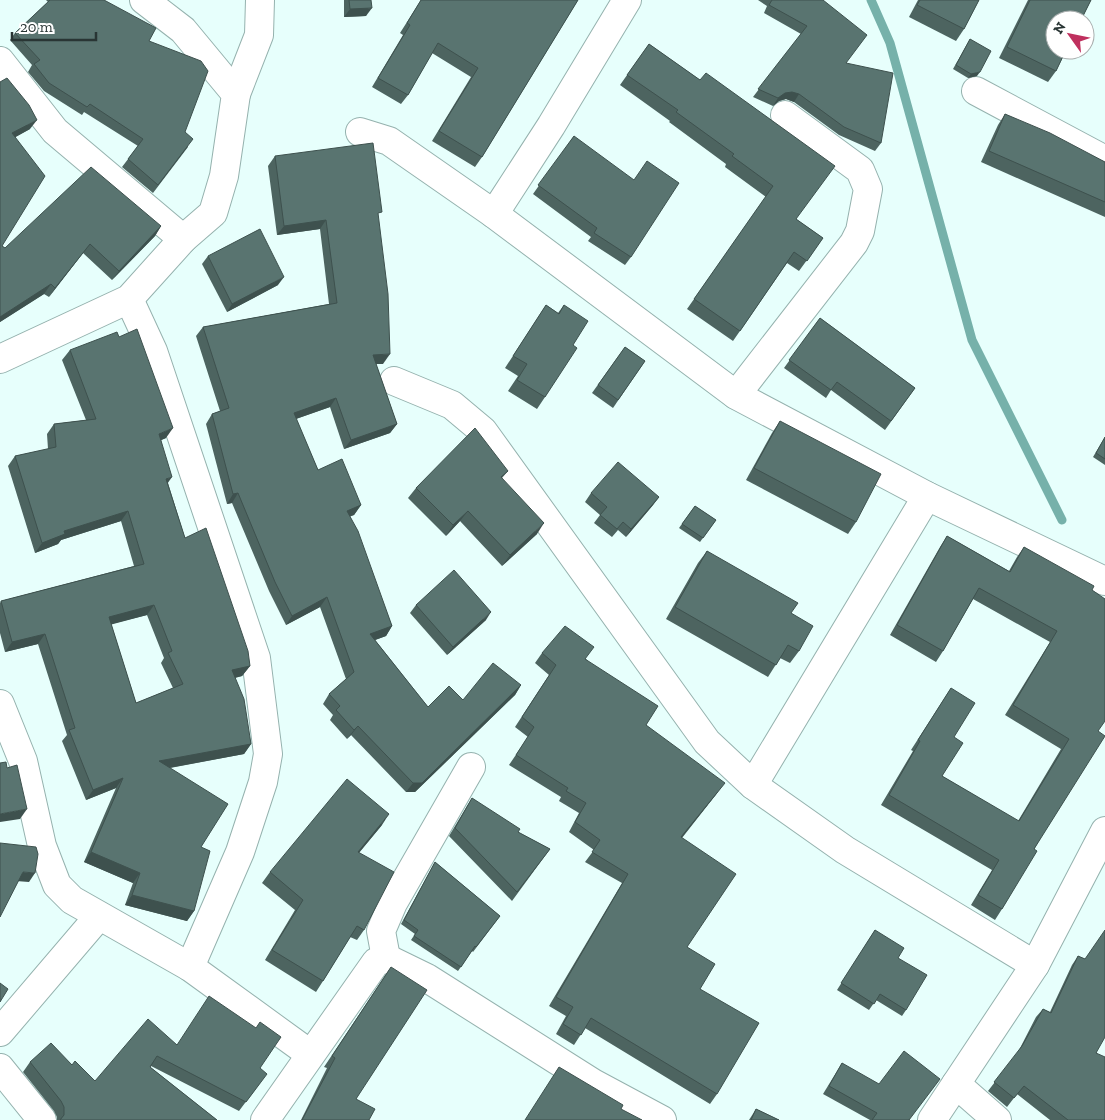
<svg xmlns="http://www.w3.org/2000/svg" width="1105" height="1120" font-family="'Zilla Slab',serif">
<rect width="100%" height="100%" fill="#e7fffc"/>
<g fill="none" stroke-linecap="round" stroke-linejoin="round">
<polyline stroke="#76b1aa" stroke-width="9" points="871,0 890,43 972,340 1062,520"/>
<defs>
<g id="minor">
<polyline points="0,61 55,131 183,239"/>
<polyline points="976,91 1105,160"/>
<polyline points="236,94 259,35 260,0"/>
<polyline points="360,132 389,141 494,214 736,395 927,496 1105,581"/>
<polyline points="494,214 551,126 627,0"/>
<polyline points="129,299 153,351 256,658 268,754 263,782 240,852 190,967"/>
<polyline points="0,359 129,299 183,239 213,213 224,176 236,94 183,30 144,0"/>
<polyline points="394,381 452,405 483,431 707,742 753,785 845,850 1035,965"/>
<polyline points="736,395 854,243 860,231 868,189 860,170 785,115"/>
<polyline points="0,704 23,761 42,846 57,885 72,900 190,967 310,1054"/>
<polyline points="753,785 927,496"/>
<polyline points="386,958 381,931 393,903 471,767"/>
<polyline points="0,1032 99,916"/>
<polyline points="0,1068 42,1120"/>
<polyline points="956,1084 997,1120"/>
<polyline points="265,1120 376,962 386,958 427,978 593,1083 662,1120"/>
<polyline points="932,1120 1035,965 1105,831"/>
</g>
</defs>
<use href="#minor" stroke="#95b2ae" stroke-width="30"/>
<use href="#minor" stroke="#fff" stroke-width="28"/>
</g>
<g fill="#4d6460" fill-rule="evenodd">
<polygon points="46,0 104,0 149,41 185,132 188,147 153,193 122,167 138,146 84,112 82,115 44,91 28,72 32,65 10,40 15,33 48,2"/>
<polygon points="344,0 371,0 366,16 344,17"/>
<polygon points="421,0 578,0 482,157 475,167 432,141 471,77 432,53 408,95 401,104 372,87 403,35 400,33"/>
<polygon points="758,0 823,0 846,63 881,143 875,151 839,135 794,102 786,99 779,101 773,106 753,97 801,34 764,13 767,6"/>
<polygon points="918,0 979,0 964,29 956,41 909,17"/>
<polygon points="1028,0 1091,0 1056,71 1048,82 999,58"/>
<polygon points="970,39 977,76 968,78 953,69"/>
<polygon points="649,44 700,80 796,219 823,238 799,271 787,263 733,341 687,309 766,197 725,167 726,164 669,122 670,121 620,85"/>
<polygon points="0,82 30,129 15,137 2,246 5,248 161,226 155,236 112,280 83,253 49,297 44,294 0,322"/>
<polygon points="1005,114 1105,162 1105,217 981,162 998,125"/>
<polygon points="574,136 631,257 625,265 588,241 591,237 533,194"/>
<polygon points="275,156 378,217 383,364 376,364 397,424 390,433 344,449 330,407 296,419 318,470 361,505 354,515 350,516 392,626 386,636 375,640 428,707 463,700 521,685 515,695 415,792 406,792 351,735 347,739 330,720 333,715 323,704 329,694 346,679 320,607 286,625 269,591 232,503 227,504 206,424 212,414 220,411 196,336 203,327 329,304 320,229 277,235 268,166"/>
<polygon points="208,256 278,285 227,312 202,264"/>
<polygon points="546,305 558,313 564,305 573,345 545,397 537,409 508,391 518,376 505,368"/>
<polygon points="820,318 915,388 885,430 831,390 826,398 784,368"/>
<polygon points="625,347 645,361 613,408 592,393"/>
<path d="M70,350L166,438L161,440L168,483L185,538L250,666L242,676L235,678L251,744L244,754L170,768L201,847L194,911L187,921L125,905L133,883L84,862L116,788L86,800L62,741L67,735L38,644L5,652L0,633V603L1,601L134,566L121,521L61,540L58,544L35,553L8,466L15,456L48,449L47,434L54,424L86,420L62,360ZM147,615L164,658L161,663L173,688L136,703L111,624Z"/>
<polygon points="780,421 856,522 848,534 746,480 772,433"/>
<polygon points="1105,437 1105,465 1093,457"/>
<polygon points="508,471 502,478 537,534 502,566 460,521 446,536 408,498 416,488"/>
<polygon points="591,493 659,497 653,505 626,537 618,530 612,537 594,523 600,515 585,502"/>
<polygon points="695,506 716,520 700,542 679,528"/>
<polygon points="947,536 1009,571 1017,557 1024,547 1092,590 1098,731 1002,909 995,920 971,905 992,870 881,805 913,751 911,750 951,688 954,737 942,776 1018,821 1061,749 1005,715 1050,642 973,599 943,651 936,662 890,635 940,547"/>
<polygon points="707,551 791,613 799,651 790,663 780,658 768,677 666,619 698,563"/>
<polygon points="416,605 486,620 447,655 410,613"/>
<polygon points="542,653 586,659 646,725 718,792 682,838 687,947 700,989 717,1094 710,1104 585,1028 574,1045 556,1034 566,1016 549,1006 622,883 585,862 594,850 569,832 579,813 559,801 561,797 509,765 528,737 515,727 549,675 535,663"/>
<polygon points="472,798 518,832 550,849 512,901 449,836 467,806"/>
<polygon points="382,825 359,853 364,930 357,940 350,937 323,981 316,992 265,960 295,910 262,883 270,872"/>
<polygon points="435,862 500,916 473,952 472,951 458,971 411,940 415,934 401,924"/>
<polygon points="875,930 898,958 906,1010 902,1016 876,1000 869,1010 837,990"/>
<polygon points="1078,956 1085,959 1105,1120 1050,1120 1017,1094 1007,1107 988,1091 1018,1052 1036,1017 1043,1009 1050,1012 1072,965"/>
<polygon points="391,967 356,1099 369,1120 301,1120 327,1068 324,1067"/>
<polygon points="177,1044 260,1068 260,1083 239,1111 151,1066 150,1067 217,1120 57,1120 57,1117 54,1111 23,1072 30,1062 72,1065 95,1081"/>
<polygon points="842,1063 910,1120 870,1120 823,1094"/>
<polygon points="756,1109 779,1120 749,1120"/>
</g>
<g fill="#3e514e">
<polygon points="372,8 366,16 344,17 350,9"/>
<polygon points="980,72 977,76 968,78 971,74"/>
<polygon points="792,92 799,94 794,102 786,99 779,101 773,106 778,98 785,93"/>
<polygon points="37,120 30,129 5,143 12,133"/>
<polygon points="326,220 320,229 277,235 284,226"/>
<polygon points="161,226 155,236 112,280 119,271"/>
<polygon points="90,244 83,253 49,297 55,288"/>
<polygon points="284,277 278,285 227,312 232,304"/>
<polygon points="51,284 44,294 0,322 0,317"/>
<polygon points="390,354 383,364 366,364 373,355"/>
<polygon points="336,398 330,407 287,422 294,413"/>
<polygon points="397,424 390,433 344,449 351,440"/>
<polygon points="173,428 166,438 152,444 159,434"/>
<polygon points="172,477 165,487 166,479"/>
<polygon points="238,493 232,503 227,504 233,494"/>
<polygon points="659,497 653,505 626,537 631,529"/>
<polygon points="361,505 354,515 341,520 347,511"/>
<polygon points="128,511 121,521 61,540 58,544 35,553 42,543 64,531"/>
<polygon points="468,511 460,521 446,536 453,525"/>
<polygon points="544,523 537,534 502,566 510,555"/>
<polygon points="327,597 320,607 286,625 292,616"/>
<polygon points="154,605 147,615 102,627 109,617"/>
<polygon points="491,612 486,620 447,655 453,647"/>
<polygon points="392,626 386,636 364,644 370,634"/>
<polygon points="45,634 38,644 5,652 12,642"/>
<polygon points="250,666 242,676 225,680 232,670"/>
<polygon points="521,685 515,695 415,792 406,792 413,783"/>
<polygon points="358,726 351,735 347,739 354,730"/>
<polygon points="251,744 244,754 152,771 159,761"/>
<polygon points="123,778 116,788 86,800 93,790"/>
<polygon points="725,783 718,792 674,847 681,837"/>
<polygon points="27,809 20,819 0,822 0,814"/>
<polygon points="389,814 382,825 351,862 358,852"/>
<polygon points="91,852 140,873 133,883 84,862"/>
<polygon points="23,872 35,873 29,882 16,881"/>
<polygon points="132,895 194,911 187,921 125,905"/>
</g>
<g fill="#597470" stroke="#3e514e" fill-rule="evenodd">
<polygon points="50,0 104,0 156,28 149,41 201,61 208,71 185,132 193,139 158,185 128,159 143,139 90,104 87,107 49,83 34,64 40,60 15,33"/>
<polygon points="349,0 371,0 372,8 350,9"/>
<polygon points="421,0 578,0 482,157 439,131 478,68 438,43 408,95 378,78 410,25 407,23"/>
<polygon points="772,0 823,0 867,35 846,63 893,73 881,143 844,127 799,94 792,92 785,93 778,98 758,89 807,26 769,5"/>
<polygon points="920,0 979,0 964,29 917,5"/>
<polygon points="1030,0 1091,0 1081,20 1055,20 1055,50 1066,50 1056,71 1007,47"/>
<polygon points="970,39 991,51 980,72 971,74 956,65"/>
<polygon points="649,44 700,80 706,73 835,166 796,219 823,238 807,261 794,252 740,331 694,299 773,186 732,156 734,154 676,112 678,110 627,75"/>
<polygon points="7,78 29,105 37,120 12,133 45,176 2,246 5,248 91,167 161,226 119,271 90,244 55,288 51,284 0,317 0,82"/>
<polygon points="1005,114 1050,133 1105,162 1105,202 989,151"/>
<polygon points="574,136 634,180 647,161 679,183 631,257 594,233 597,228 538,185"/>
<polygon points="373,143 382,212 378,213 388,294 390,354 373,355 397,424 351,440 336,398 294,413 318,470 342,459 361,505 347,511 358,531 392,626 370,634 428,707 449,686 463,700 493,663 521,685 422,783 413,783 358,726 354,730 336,710 340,706 329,694 354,672 327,597 292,616 275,582 238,493 233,494 212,414 229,408 203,327 337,303 326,220 284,226 275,156"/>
<polygon points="260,229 284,277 232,304 208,256"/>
<polygon points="546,305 559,314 564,305 588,321 573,345 577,348 545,397 517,380 527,364 513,356"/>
<polygon points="820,318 915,388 891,421 837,382 831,390 789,360"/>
<path d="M137,329L173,428L159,434L172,477L166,479L185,538L206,528L248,651L250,666L232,670L244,699L251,744L159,761L228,804L201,847L210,851L194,911L132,895L140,873L91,852L123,778L93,790L69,730L75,728L45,634L12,642L1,601L144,564L128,511L64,531L65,534L42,543L15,456L56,447L54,424L96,419L70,350L117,332L119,337ZM154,605L172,651L168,653L183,684L136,703L109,617Z"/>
<polygon points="625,347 645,361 618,400 598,385"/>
<polygon points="780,421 881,474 856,522 754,468"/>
<polygon points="475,428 508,471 501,477 544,523 510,555 468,511 453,525 416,488"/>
<polygon points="1105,437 1105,459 1096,453"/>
<polygon points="618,462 659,497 631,529 623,522 617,529 600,515 607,507 591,493"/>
<polygon points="695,506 716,520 703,538 682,524"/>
<polygon points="947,536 1010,572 1024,547 1094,586 1092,590 1105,599 1105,721 1098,731 1105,736 1034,849 1037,851 1002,909 978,895 999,860 889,795 920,741 918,740 951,688 975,703 954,737 963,743 942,776 1019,821 1069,739 1013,705 1057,631 979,588 943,651 897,625"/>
<polygon points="707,551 798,603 791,613 813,626 799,651 788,645 776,665 675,607"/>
<polygon points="454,570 491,612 453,647 416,605"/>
<polygon points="565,626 594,647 585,659 658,706 646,725 725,783 681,837 736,874 687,947 715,964 700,989 759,1023 717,1094 591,1018 581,1035 563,1024 573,1007 556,997 628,874 592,852 600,840 575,822 586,803 566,791 568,788 516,755 534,727 522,717 556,665 542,653"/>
<polygon points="6,762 7,768 17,765 27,809 0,814 0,763"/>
<polygon points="347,779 389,814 358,852 394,872 364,930 357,926 323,981 272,950 303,900 270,872"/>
<polygon points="472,798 520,829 518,832 550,849 517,892 455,828"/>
<polygon points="0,843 36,847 38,854 35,873 23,872 0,917"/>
<polygon points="435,862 500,916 476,947 475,946 461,967 414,936 418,930 404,920"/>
<polygon points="875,930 904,948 898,958 927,975 906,1010 880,994 874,1004 841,983"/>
<polygon points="1105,930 1105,1037 1096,1053 1105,1057 1105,1120 1068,1120 1024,1086 1014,1098 994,1082 1022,1046 1043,1009 1051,1013 1078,956 1085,959"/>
<polygon points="391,967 427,990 356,1099 375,1109 369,1120 302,1120 335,1058 332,1056"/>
<polygon points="0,983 8,989 0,1002"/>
<polygon points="209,996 256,1028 260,1022 281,1037 260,1068 267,1074 246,1102 157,1056 150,1067 217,1120 60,1120 64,1115 64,1107 61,1101 30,1062 51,1043 72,1065 75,1061 95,1081 148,1019 177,1045"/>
<polygon points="904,1051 940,1079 909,1120 872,1120 877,1113 829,1086 842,1063 879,1084"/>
<polygon points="559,1067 623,1105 621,1109 642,1120 525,1120"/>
<polygon points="756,1109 779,1120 751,1120"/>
</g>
<g transform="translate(1070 35) rotate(303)"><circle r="24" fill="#ffffff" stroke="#a9aeae"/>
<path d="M0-4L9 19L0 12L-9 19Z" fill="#bf305e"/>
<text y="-8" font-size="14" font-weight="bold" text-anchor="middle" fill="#293534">N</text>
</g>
<path d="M12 32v8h84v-8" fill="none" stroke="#293534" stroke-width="2.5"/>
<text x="20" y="32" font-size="15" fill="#293534" stroke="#ffffff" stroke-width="4" paint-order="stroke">20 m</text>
</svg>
